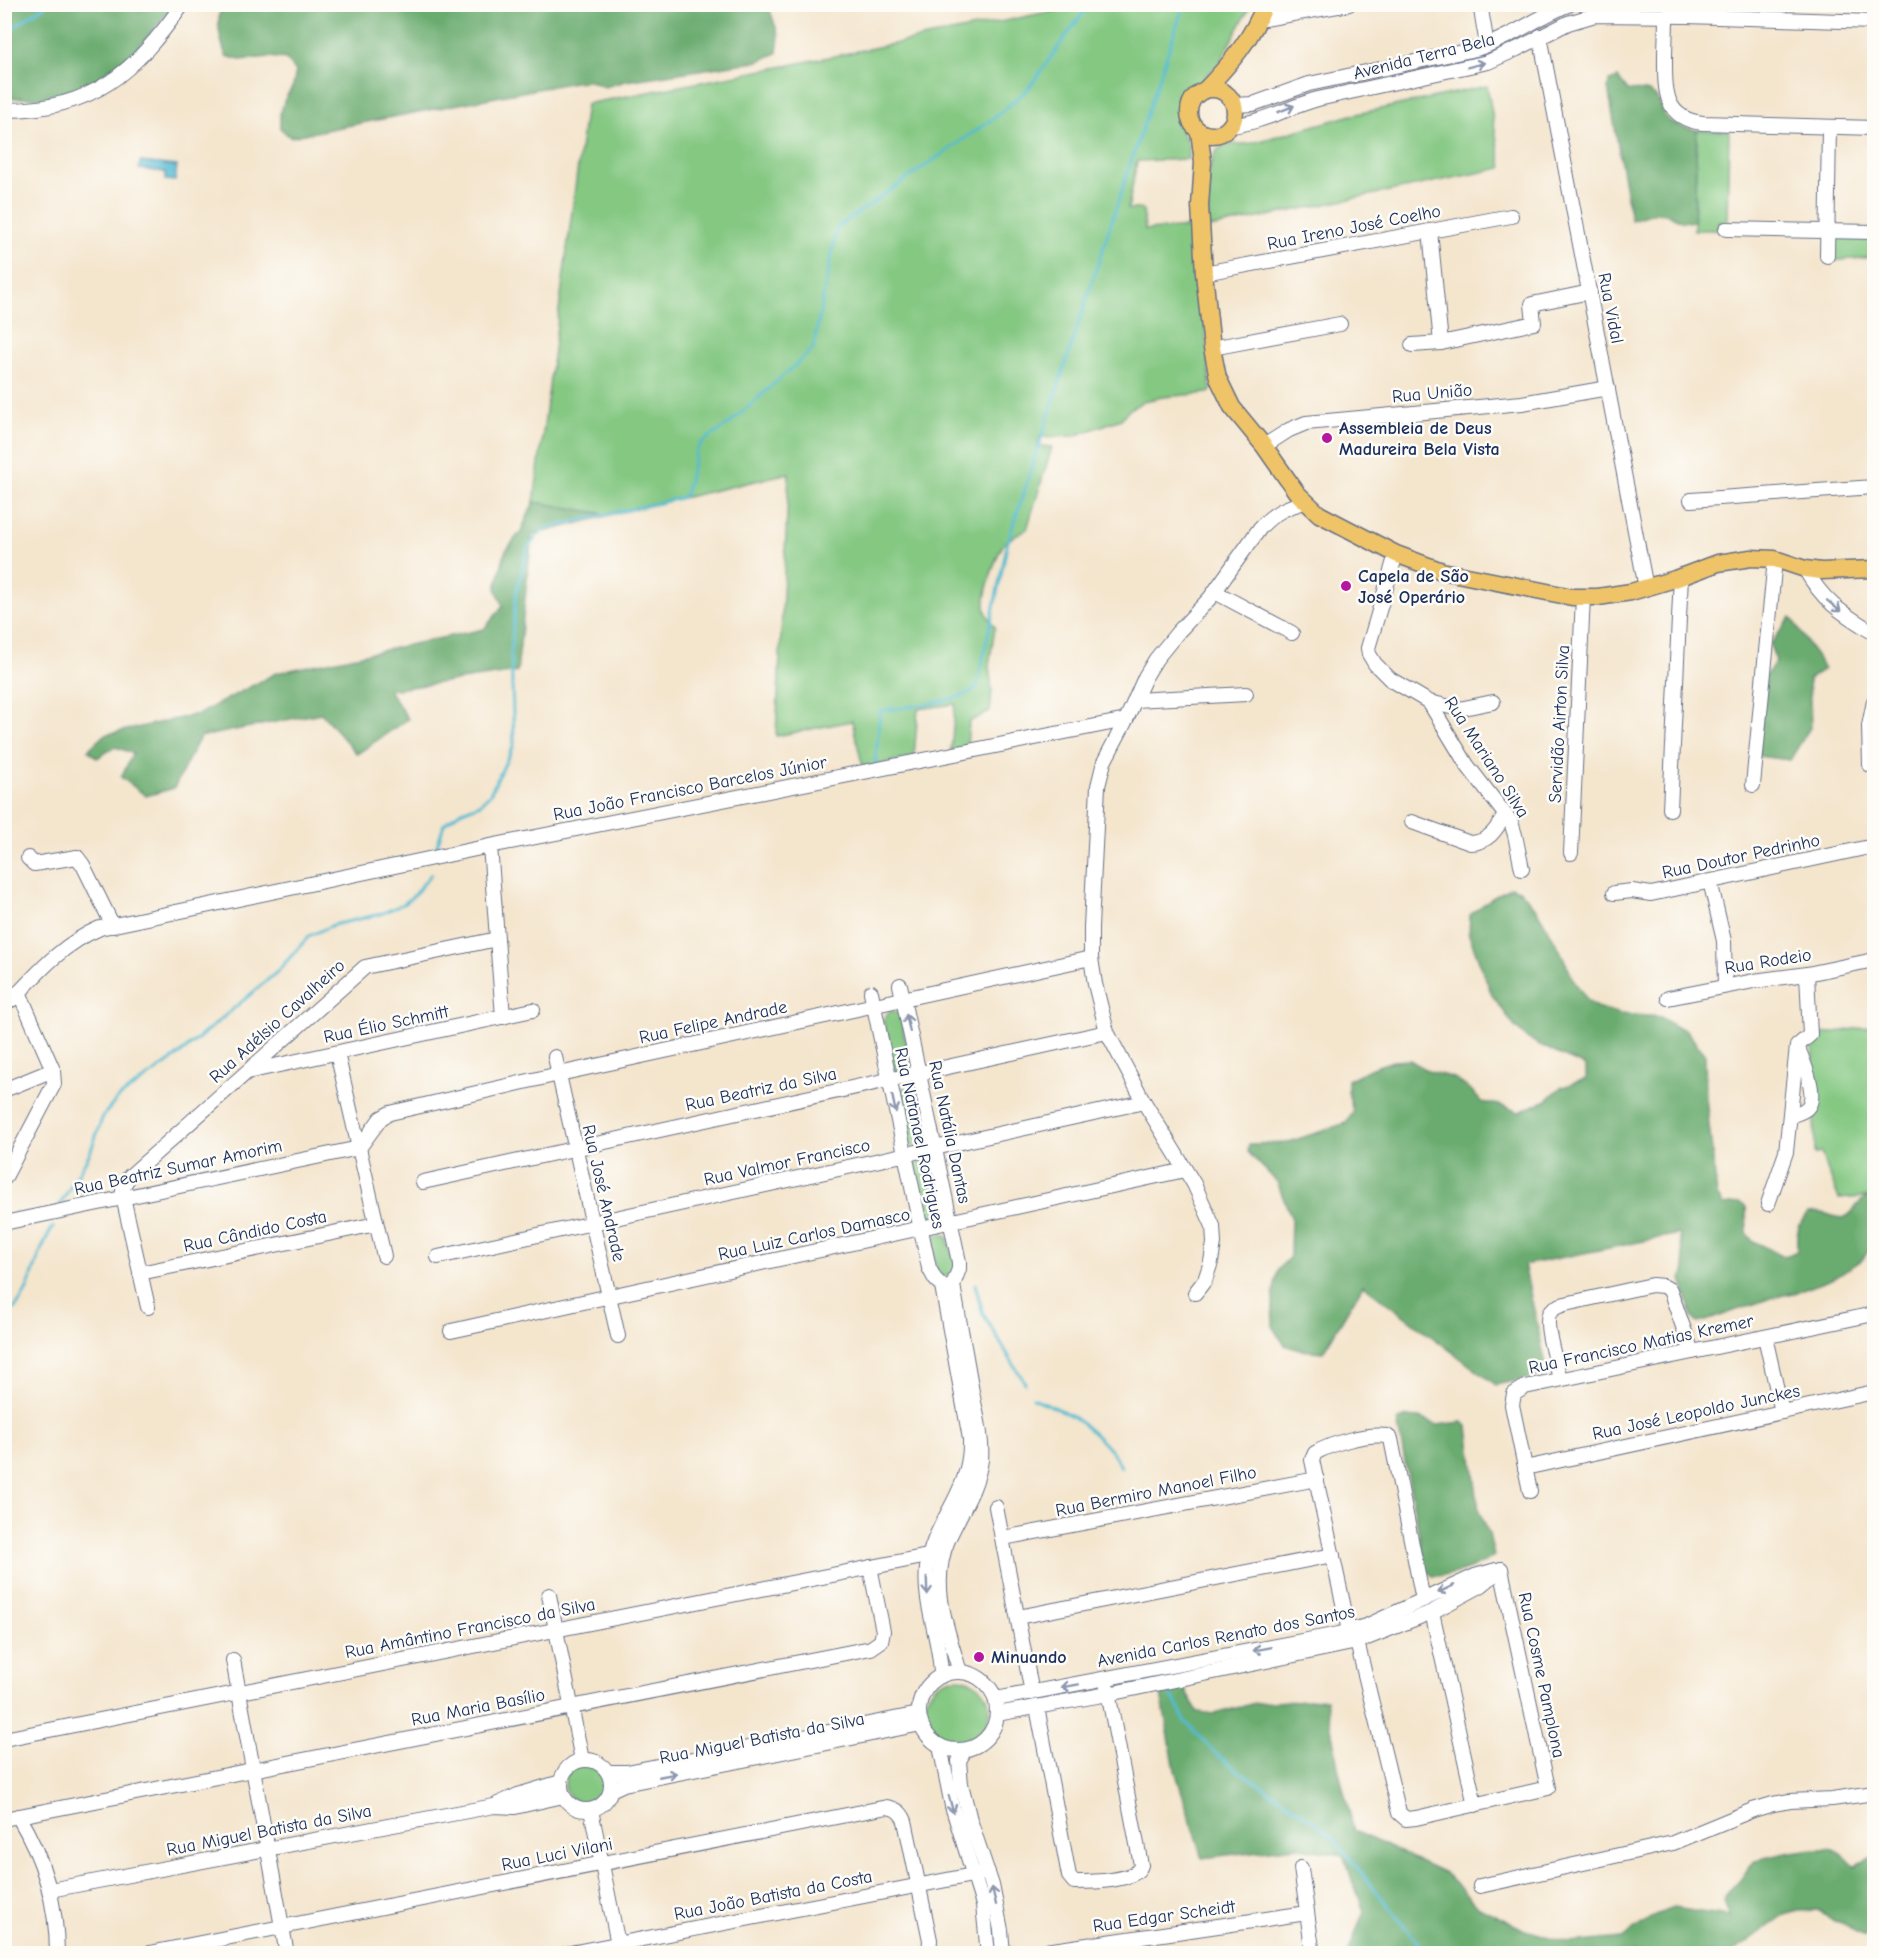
<svg xmlns="http://www.w3.org/2000/svg" width="1879" height="1958" font-family="'Comic Neue',sans-serif">
<rect width="100%" height="100%" fill="#fdfcf7"/>
<filter id="ink" filterUnits="userSpaceOnUse"><feTurbulence type="fractalNoise" baseFrequency=".0167" numOctaves="2"/><feDisplacementMap in="SourceGraphic" scale="12" xChannelSelector="R" yChannelSelector="G"/><feConvolveMatrix kernelMatrix="1 2 1 2 8 2 1 2 1" color-interpolation-filters="sRGB"/></filter>
<filter id="wash" filterUnits="userSpaceOnUse"><feTurbulence type="fractalNoise" baseFrequency=".008" numOctaves="4" result="noise"/><feDisplacementMap in="SourceGraphic" scale="24" xChannelSelector="R" yChannelSelector="G"/><feGaussianBlur stdDeviation="1.35" result="paint"/><feColorMatrix in="noise" values="0 0 0 0 0 0 0 0 0 0 0 0 0 0 0 0 0 1.4 0 .05"/><feComposite in="paint" operator="in"/></filter>
<g filter="url(#wash)">
<rect width="100%" height="100%" fill="#f4e5cd"/>
<g fill="#84c882" stroke="#507c70" stroke-width="1.5">
<path d="M1082,5H1251L1220,62L1183,98L1176,118L1188,145V159L1137,161L1128,209H1143L1145,230L1196,227L1211,391L1208,393L1163,397L1144,401L1130,409L1121,419L1074,436L1040,437L1038,446L1052,447L1027,529C1019,534 1009,538 1003,545C996,556 984,592 985,605C985,614 990,620 995,627L989,666L992,690L990,711L969,722L967,747L951,751L955,704L918,709L914,757L863,768L852,721L776,736L789,473L610,515L534,502L586,104L790,65Z"/>
<path d="M1487,86L1502,168L1209,228C1208,210 1204,157 1221,147C1229,143 1240,144 1249,144L1352,115Z"/>
<polygon points="1697,130 1729,131 1727,221 1719,221 1719,230 1694,230"/>
<polygon points="1831,235 1874,235 1874,257 1830,261"/>
<polygon points="891,1011 900,1013 911,1069 897,1072 894,1069 883,1020 888,1013"/>
<polygon points="1874,1026 1874,1196 1839,1199 1821,1153 1815,1154 1812,1036"/>
<polygon points="907,1086 916,1088 927,1143 913,1147 910,1144 899,1095 900,1091"/>
<polygon points="923,1160 931,1162 944,1213 942,1217 929,1221 926,1218 914,1169 916,1165"/>
<path d="M942,1234L947,1236L956,1266C952,1275 946,1280 937,1273L931,1241L937,1235Z"/>
<circle cx="957" cy="1711" r="33"/>
<circle cx="585" cy="1784" r="20"/>
</g>
<g fill="#6bac70" stroke="#436e67" stroke-width="1.5">
<polygon points="4,5 174,5 132,55 94,81 64,92 40,98 5,98"/>
<path d="M222,5H768L779,36L777,53L759,61L626,81L605,87L590,81L574,82L290,137L280,128V113L285,99L293,86L296,71L286,59L270,57L240,60L226,56C220,39 215,21 222,5Z"/>
<path d="M1618,78L1628,91C1642,90 1654,89 1660,104C1662,108 1663,114 1666,117C1673,126 1687,128 1697,130L1694,222L1681,221L1668,214L1654,213L1631,220L1608,88L1609,81Z"/>
<polygon points="534,502 610,515 532,535 517,672 389,690 408,719 357,754 321,713 200,737 174,788 146,796 121,777 133,753 115,747 97,758 88,750 104,735 199,714 276,673 484,629 503,606 496,588 505,552 521,531"/>
<polygon points="1791,617 1824,669 1809,679 1811,726 1790,760 1758,756 1766,675 1776,661 1770,645"/>
<path d="M1511,887L1521,891L1536,909L1559,948L1574,981L1588,1001L1596,1007L1620,1014L1661,1017L1674,1026L1686,1030L1705,1055L1706,1098L1717,1195L1723,1205L1740,1203L1746,1207L1747,1234L1753,1241L1784,1257L1797,1251C1796,1235 1797,1225 1808,1213C1812,1213 1817,1212 1822,1213C1831,1214 1836,1220 1845,1217C1858,1212 1856,1197 1874,1196V1243L1862,1260L1835,1278L1794,1293L1774,1297L1703,1322L1697,1323L1692,1317L1681,1279L1685,1270L1679,1234L1524,1265L1548,1374L1496,1385L1363,1285L1323,1352L1299,1350L1285,1345L1273,1328V1295L1278,1269L1290,1257L1291,1217L1277,1182L1248,1152L1249,1144L1286,1143L1346,1123L1353,1111L1348,1092V1080L1372,1068L1393,1061L1410,1060L1428,1071L1454,1078L1472,1091L1481,1102L1500,1105L1519,1112L1547,1100L1560,1088L1586,1079V1066L1560,1055L1528,1039L1515,1027L1492,995L1469,935L1470,915L1490,899Z"/>
<path d="M1407,1417L1419,1418L1437,1425L1462,1422L1468,1427L1479,1511L1489,1534L1494,1556C1475,1569 1456,1576 1433,1576L1426,1570L1397,1421Z"/>
<path d="M1182,1685L1198,1712L1214,1714L1255,1703L1326,1699L1339,1772L1354,1831L1445,1873L1479,1907L1523,1929L1569,1943L1622,1938L1655,1915L1673,1908L1730,1916C1720,1894 1723,1897 1738,1882C1745,1876 1747,1866 1756,1861C1770,1855 1814,1847 1829,1849C1839,1850 1847,1860 1855,1866L1874,1856V1936H1864L1856,1933L1842,1923L1831,1920L1818,1910L1798,1911L1783,1916L1732,1953H1348L1364,1911L1343,1855L1296,1847L1202,1858L1175,1770L1160,1688Z"/>
</g>
<polygon fill="#53bbd1" stroke="#377598" stroke-width="1.5" points="140,162 177,166 175,181 165,180 165,172 139,169"/>
<g fill="none" stroke-linecap="round" stroke-linejoin="round">
<g stroke="#53bbd1" stroke-width="3">
<polyline points="4,34 47,4"/>
<path d="M875,765L880,711C903,707 962,703 977,687L1008,541L1129,168L1184,4"/>
<polyline points="435,852 444,824 460,812 480,804 490,794 514,745 511,653 516,594 527,549 537,536 547,528 680,498 685,495 696,452 702,442 728,425 813,349 836,232 839,226 994,118 1028,89 1085,10 1113,4"/>
<polyline points="60,1205 90,1153 103,1116 118,1098 176,1057 277,972 309,936 333,925 381,914 405,903 414,895 431,874"/>
<polyline points="975,1284 983,1314 1025,1383"/>
<path d="M4,1317C30,1301 32,1268 44,1244C46,1238 50,1232 53,1227"/>
<path d="M1033,1398C1045,1403 1057,1408 1068,1414C1084,1423 1114,1450 1121,1467"/>
<polyline points="1171,1694 1185,1721 1216,1754 1239,1771 1313,1820 1335,1840 1427,1954"/>
</g>
</g>
</g>
<g filter="url(#ink)">
<g fill="none" stroke-linecap="round" stroke-linejoin="round">
<defs>
<g id="minor">
<polyline points="1480,4 1487,45"/>
<polyline points="1862,4 1874,5"/>
<path d="M1666,16C1666,30 1665,44 1665,59C1665,90 1664,119 1703,123L1874,128"/>
<polyline points="1259,20 1349,4"/>
<polyline points="1540,36 1646,588"/>
<path d="M1234,105L1253,104L1309,84L1476,49C1509,39 1537,17 1570,4"/>
<path d="M4,110C93,111 134,72 183,4"/>
<path d="M1230,126C1261,123 1289,107 1318,99L1488,62L1517,49L1568,23L1595,15L1686,16L1874,22"/>
<polyline points="1726,229 1874,232"/>
<polyline points="1430,231 1441,343 1534,323 1532,304 1590,292"/>
<polyline points="1827,256 1829,127"/>
<polyline points="1204,273 1511,216"/>
<polyline points="1412,345 1441,343"/>
<polyline points="1212,348 1340,324"/>
<polyline points="1264,446 1289,430 1306,423 1522,403 1608,388"/>
<polyline points="1691,500 1874,487"/>
<polyline points="1396,554 1368,648 1369,654 1375,664 1390,679 1429,702 1467,765 1511,822 1515,835 1522,869"/>
<path d="M1805,569C1824,603 1842,613 1874,633"/>
<polyline points="1215,592 1292,633"/>
<polyline points="1135,700 1246,694"/>
<polyline points="1429,702 1459,709 1493,702"/>
<polyline points="1126,720 1104,762 1098,786 1091,927 1091,958 1095,984 1107,1032 1144,1102 1194,1184 1213,1226 1214,1243 1211,1262 1205,1280 1195,1293"/>
<polyline points="1870,765 1869,726 1874,701"/>
<polyline points="1753,785 1775,559"/>
<polyline points="1670,809 1681,576"/>
<path d="M1412,822L1470,843C1488,843 1496,830 1505,815"/>
<polyline points="490,846 503,1017"/>
<polyline points="1571,853 1583,597"/>
<polyline points="28,858 34,864 77,857 83,865 113,926"/>
<polyline points="1710,881 1724,941 1725,986"/>
<polyline points="1614,893 1632,891 1651,894 1874,846"/>
<polyline points="900,985 959,1262 959,1269 953,1285"/>
<polyline points="871,992 929,1268 935,1279 942,1286"/>
<polyline points="1668,998 1754,981 1807,974 1874,960"/>
<path d="M4,1004L13,999C39,971 64,943 100,928L490,846L1126,720L1145,677L1156,659L1178,632L1210,598L1260,528C1273,513 1286,507 1305,502"/>
<polyline points="337,1053 384,1256"/>
<polyline points="555,1057 618,1336"/>
<polyline points="247,1072 533,1010"/>
<polyline points="4,1090 53,1070"/>
<path d="M1790,1116C1795,1114 1803,1112 1807,1108C1819,1096 1803,1061 1798,1048"/>
<polyline points="4,1179 54,1084 53,1070 19,992"/>
<polyline points="423,1182 1107,1032"/>
<polyline points="1768,1204 1786,1152 1797,1046 1810,1035 1807,974"/>
<polyline points="4,1223 359,1148 381,1118 390,1113 559,1074 1091,958"/>
<polyline points="438,1257 1144,1102"/>
<polyline points="140,1273 376,1224"/>
<path d="M953,1285C959,1320 966,1356 972,1392C976,1414 983,1437 981,1460C977,1489 960,1513 948,1540C929,1584 947,1629 960,1672"/>
<path d="M148,1307L123,1197C122,1188 124,1183 130,1176L365,967L497,939"/>
<polyline points="451,1331 1185,1170"/>
<polyline points="1765,1337 1782,1412"/>
<path d="M1560,1379C1557,1365 1544,1327 1549,1314C1552,1308 1558,1306 1565,1304L1652,1285L1663,1286L1670,1290L1692,1352"/>
<polyline points="1525,1468 1874,1392"/>
<polyline points="1530,1491 1512,1405 1514,1394 1525,1387 1874,1314"/>
<polyline points="996,1507 1032,1693"/>
<polyline points="1003,1538 1317,1479"/>
<polyline points="549,1595 582,1760"/>
<path d="M1423,1600L1391,1439L1387,1436C1366,1433 1333,1443 1315,1453L1312,1460L1349,1631L1357,1642L1399,1813L1406,1819L1416,1818L1548,1788L1501,1569"/>
<polyline points="1432,1612 1475,1805"/>
<polyline points="1018,1617 1333,1555"/>
<polyline points="233,1660 287,1954"/>
<circle cx="958" cy="1711" r="39"/>
<path d="M941,1676C941,1640 923,1605 927,1568C933,1520 972,1494 970,1439L942,1286"/>
<polyline points="996,1699 1339,1634 1366,1626 1475,1576 1496,1570"/>
<path d="M1037,1707L1069,1876L1074,1882C1090,1882 1137,1882 1141,1865L1107,1687"/>
<polyline points="997,1714 1108,1694 1357,1642 1432,1612 1482,1585 1501,1569"/>
<polyline points="4,1739 943,1553"/>
<polyline points="940,1746 952,1806 983,1905 988,1954"/>
<polyline points="965,1750 959,1761 961,1784 970,1820 992,1885 1001,1930 1003,1954"/>
<circle cx="586" cy="1785" r="25"/>
<polyline points="608,1772 627,1772 919,1714"/>
<polyline points="611,1790 624,1784 921,1724"/>
<polyline points="498,1804 518,1795 561,1782"/>
<polyline points="591,1810 620,1954"/>
<path d="M18,1816C44,1859 57,1903 57,1954"/>
<polyline points="4,1819 871,1648 881,1641 883,1631 870,1567"/>
<polyline points="1301,1868 1312,1948"/>
<polyline points="1480,1886 1673,1843 1753,1810 1773,1804 1790,1801 1832,1799 1874,1793"/>
<polyline points="50,1890 494,1806 515,1807 563,1796"/>
<path d="M145,1954L887,1807C897,1809 901,1812 905,1821L930,1940L929,1954"/>
<polyline points="565,1954 988,1872"/>
<polyline points="1025,1954 1307,1913"/>
</g>
<g id="major">
<circle cx="1212" cy="112" r="23"/>
<path d="M1205,90C1229,65 1253,38 1265,4"/>
<polyline points="1199,131 1203,162 1200,206 1204,273 1212,348 1218,378 1232,407 1264,446 1297,493 1319,514 1396,554 1442,571 1572,597 1598,597 1631,592 1675,579 1718,563 1751,558 1775,559 1805,569 1821,571 1874,569"/>
</g>
</defs>
<use href="#minor" stroke="#676f85" stroke-width="16"/>
<use href="#major" stroke="#676f85" stroke-width="19"/>
<use href="#minor" stroke="#fff" stroke-width="14"/>
<use href="#major" stroke="#efc469" stroke-width="16"/>
</g>
<defs><path id="oneway-shaft" d="M-6 0H5M1.5-3L5.5 0L1.5 3" fill="none" stroke-width="1.6" stroke-linecap="round" stroke-linejoin="round" transform="scale(1.5)"/></defs>
<g stroke="#8d97ae">
<use href="#oneway-shaft" transform="translate(1476 65) rotate(-15)"/>
<use href="#oneway-shaft" transform="translate(1286 109) rotate(-22)"/>
<use href="#oneway-shaft" transform="translate(1834 606) rotate(39)"/>
<use href="#oneway-shaft" transform="translate(908 1023) rotate(-102)"/>
<use href="#oneway-shaft" transform="translate(894 1104) rotate(78)"/>
<use href="#oneway-shaft" transform="translate(927 1586) rotate(88)"/>
<use href="#oneway-shaft" transform="translate(1446 1589) rotate(155)"/>
<use href="#oneway-shaft" transform="translate(1262 1649) rotate(169)"/>
<use href="#oneway-shaft" transform="translate(1070 1686) rotate(170)"/>
<use href="#oneway-shaft" transform="translate(668 1775) rotate(-11)"/>
<use href="#oneway-shaft" transform="translate(951 1804) rotate(75)"/>
<use href="#oneway-shaft" transform="translate(994 1896) rotate(-103)"/>
</g>
</g>
<g fill="#b5179e" stroke="#fdfcf7" stroke-width="2">
<circle cx="1327" cy="438" r="6"/>
<circle cx="1346" cy="586" r="6"/>
<circle cx="979" cy="1657" r="6"/>
</g>
<g text-anchor="middle" stroke-width="5" stroke-linejoin="round" paint-order="stroke">
<g font-size="18" fill="#1b2f5e" stroke="#fdfcf7">
<text transform="translate(1424 56) rotate(-14)" y="6">Avenida Terra Bela</text>
<text transform="translate(1354 227) rotate(-11)" y="6">Rua Ireno José Coelho</text>
<text transform="translate(1611 308) rotate(79)" y="6">Rua Vidal</text>
<text transform="translate(1432 393) rotate(-5)" y="6">Rua União</text>
<text transform="translate(1559 724) rotate(-87)" y="6">Servidão Airton Silva</text>
<text transform="translate(1487 757) rotate(57)" y="6">Rua Mariano Silva</text>
<text transform="translate(690 788) rotate(-11)" y="6">Rua João Francisco Barcelos Júnior</text>
<text transform="translate(1741 856) rotate(-12)" y="6">Rua Doutor Pedrinho</text>
<text transform="translate(1768 961) rotate(-9)" y="6">Rua Rodeio</text>
<text transform="translate(277 1021) rotate(-42)" y="6">Rua Adélsio Cavalheiro</text>
<text transform="translate(713 1022) rotate(-12)" y="6">Rua Felipe Andrade</text>
<text transform="translate(386 1024) rotate(-12)" y="6">Rua Élio Schmitt</text>
<text transform="translate(761 1089) rotate(-12)" y="6">Rua Beatriz da Silva</text>
<text transform="translate(950 1132) rotate(78)" y="6">Rua Natália Dantas</text>
<text transform="translate(920 1138) rotate(78)" y="6">Rua Natanael Rodrigues</text>
<text transform="translate(787 1162) rotate(-12)" y="6">Rua Valmor Francisco</text>
<text transform="translate(178 1167) rotate(-12)" y="6">Rua Beatriz Sumar Amorim</text>
<text transform="translate(604 1193) rotate(77)" y="6">Rua José Andrade</text>
<text transform="translate(255 1231) rotate(-12)" y="6">Rua Cândido Costa</text>
<text transform="translate(814 1234) rotate(-12)" y="6">Rua Luiz Carlos Damasco</text>
<text transform="translate(1641 1344) rotate(-12)" y="6">Rua Francisco Matias Kremer</text>
<text transform="translate(1696 1412) rotate(-12)" y="6">Rua José Leopoldo Junckes</text>
<text transform="translate(1156 1491) rotate(-11)" y="6">Rua Bermiro Manoel Filho</text>
<text transform="translate(470 1628) rotate(-11)" y="6">Rua Amântino Francisco da Silva</text>
<text transform="translate(1226 1636) rotate(-11)" y="6">Avenida Carlos Renato dos Santos</text>
<text transform="translate(1542 1675) rotate(78)" y="6">Rua Cosme Pamplona</text>
<text transform="translate(478 1707) rotate(-11)" y="6">Rua Maria Basílio</text>
<text transform="translate(762 1738) rotate(-11)" y="6">Rua Miguel Batista da Silva</text>
<text transform="translate(269 1830) rotate(-11)" y="6">Rua Miguel Batista da Silva</text>
<text transform="translate(557 1854) rotate(-11)" y="6">Rua Luci Vilani</text>
<text transform="translate(773 1895) rotate(-11)" y="6">Rua João Batista da Costa</text>
<text transform="translate(1164 1916) rotate(-8)" y="6">Rua Edgar Scheidt</text>
</g>
<g font-size="18" font-weight="bold" fill="#1b2f5e" stroke="#fdfcf7" text-anchor="start">
<text x="1339" y="434">Assembleia de Deus<tspan x="1339" dy="21">Madureira Bela Vista</tspan></text>
<text x="1358" y="582">Capela de São<tspan x="1358" dy="21">José Operário</tspan></text>
<text x="991" y="1663">Minuando</text>
</g>
</g>
<rect width="1879" height="1958" fill="none" stroke="#fdfcf7" stroke-width="24"/>
</svg>
